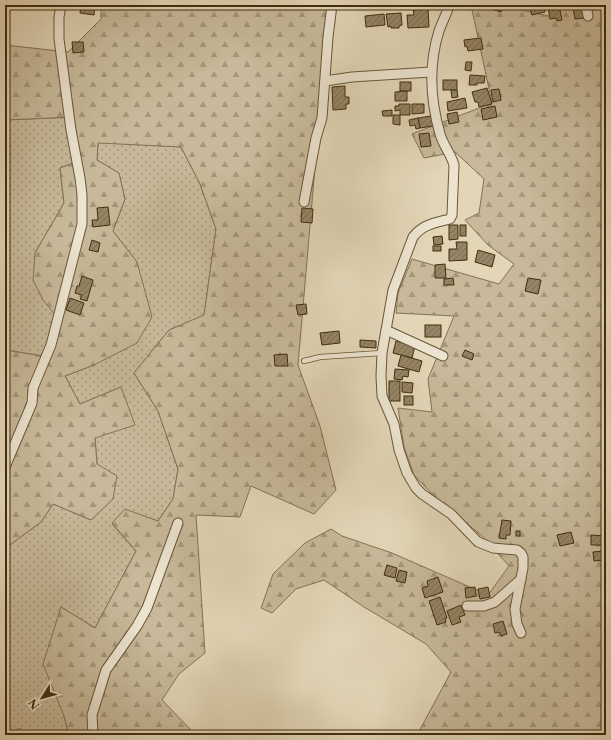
<svg xmlns="http://www.w3.org/2000/svg" width="611" height="740" font-family="'Libre Caslon Text',serif">
<defs>
<pattern id="grass-dots" width="8" height="8" patternUnits="userSpaceOnUse"><rect width="8" height="8" fill="#c7b99a"/><path d="M2 2h.1M6 6h.1" fill="none" stroke="#a3977c" stroke-width="1.8" stroke-linecap="round"/></pattern>
<pattern id="forest-firs" width="22" height="20" patternUnits="userSpaceOnUse"><rect width="22" height="20" fill="#c7b99a"/><path d="M5 1l3.5 6h-7zM16 11l3.5 6h-7z" fill="#a3977c"/></pattern>
<pattern id="building-hatch" width="6" height="6" patternUnits="userSpaceOnUse"><rect width="6" height="6" fill="#958465"/><path d="M-1 1l2-2M0 6l6-6M5 7l2-2" fill="none" stroke="#7b6c52"/></pattern>
</defs>
<rect width="100%" height="100%" fill="#e2d6b7"/>
<filter id="stains"><feTurbulence type="fractalNoise" baseFrequency=".005" numOctaves="4"/><feColorMatrix values="0 0 0 0 .2 0 0 0 0 .09 0 0 0 0 .02 0 0 0 .5 -.17"/></filter>
<radialGradient id="worn" r=".72"><stop offset=".6" stop-color="#630" stop-opacity="0"/><stop offset="1" stop-color="#630" stop-opacity=".3"/></radialGradient>
<g fill="url(#grass-dots)" stroke="#847254">
<polygon points="73,117 81,160 60,168 64,203 35,253 60,321 49,357 5,350 5,120"/>
<polygon points="98,142 181,147 200,184 216,229 204,316 169,330 134,373 158,411 178,469 173,499 158,521 125,510 112,524 136,551 95,628 61,607 64,716 69,735 26,735 20,728 5,735 5,546 7,547 41,522 53,504 91,520 97,464 95,437 121,387 80,404 65,376 94,365 137,262 113,231 125,199 119,173 97,160"/>
</g>
<g fill="url(#forest-firs)" stroke="#847254">
<polygon points="101,5 329,5 298,365 320,426 336,490 314,514 251,486 240,517 196,515 205,653 179,674 162,700 192,731 199,735 69,735 64,716 43,664 61,607 95,628 136,551 112,523 125,509 158,521 173,499 178,469 158,411 134,373 169,330 204,315 216,229 200,184 181,147 98,143 97,160 119,173 125,199 113,231 137,262 152,317 137,343 94,365 65,376 80,404 121,387 135,425 95,438 97,464 117,476 113,499 91,520 53,504 41,522 7,547 5,546 5,350 49,357 60,321 43,300 33,280 35,253 64,203 60,168 81,160 73,117 5,120 5,45 68,52 101,19"/>
<polygon points="471,5 500,5 557,18 561,5 606,5 606,735 417,735 451,672 426,644 364,607 324,580 296,589 272,613 261,608 273,574 305,543 331,529 342,536 392,553 488,595 509,566 482,536 435,497 414,475 404,447 398,408 432,412 428,379 454,316 396,313 398,293 412,259 499,284 514,264 488,245 465,220 479,213 484,179 455,152 424,158 412,134 492,103"/>
</g>
<g fill="url(#building-hatch)" stroke="#422c0d">
<polygon points="81,5 95,5 94,15 80,13"/>
<polygon points="492,5 503,5 501,12 491,9"/>
<polygon points="529,5 543,5 545,12 532,15"/>
<polygon points="559,5 562,20 557,21 556,18 550,19 548,7"/>
<polygon points="583,7 585,18 575,19 573,8"/>
<polygon points="413,8 428,8 429,27 408,28 407,15 414,15"/>
<polygon points="401,13 402,25 399,26 399,28 391,28 391,26 388,27 386,14"/>
<polygon points="384,14 385,25 366,27 365,16"/>
<polygon points="481,38 483,49 468,51 467,46 465,47 464,40"/>
<polygon points="72,42 83,42 84,52 73,53"/>
<polygon points="466,62 472,62 471,71 465,70"/>
<polygon points="470,75 485,76 484,83 477,83 477,85 469,85"/>
<rect x="443" y="80" width="14" height="10"/>
<rect x="400" y="82" width="11" height="9"/>
<polygon points="345,86 345,97 349,97 349,104 346,104 346,109 333,110 332,87"/>
<polygon points="487,88 492,104 479,107 478,102 475,102 472,92"/>
<polygon points="499,89 501,100 493,102 491,90"/>
<polygon points="451,90 457,90 458,97 452,98"/>
<polygon points="407,91 407,101 395,101 395,92"/>
<polygon points="465,98 467,108 448,111 447,102"/>
<polygon points="399,104 410,104 410,115 400,115 400,110 395,111 395,106 399,106"/>
<polygon points="412,104 424,104 424,113 412,114"/>
<polygon points="495,106 497,117 483,120 481,109"/>
<polygon points="392,110 392,116 383,116 382,111"/>
<polygon points="457,112 459,122 449,124 447,114"/>
<polygon points="393,115 400,115 400,125 393,124"/>
<polygon points="431,116 433,126 420,128 418,118"/>
<polygon points="418,118 420,128 416,129 415,125 410,126 409,120"/>
<polygon points="429,133 431,146 421,147 419,134"/>
<polygon points="108,207 110,225 93,227 92,220 98,220 97,208"/>
<polygon points="302,208 313,209 312,223 301,222"/>
<polygon points="449,225 458,225 458,239 449,240"/>
<rect x="460" y="225" width="6" height="11"/>
<polygon points="442,236 443,244 434,245 433,237"/>
<polygon points="92,240 100,243 98,252 89,250"/>
<polygon points="456,242 467,242 467,260 449,261 449,249 457,249"/>
<rect x="433" y="246" width="8" height="5"/>
<polygon points="478,250 495,255 492,267 475,262"/>
<polygon points="445,264 446,278 435,278 435,265"/>
<polygon points="82,276 93,280 87,301 80,299 82,295 75,293 77,286 79,286"/>
<polygon points="453,278 454,285 444,285 444,279"/>
<polygon points="528,278 541,280 538,294 525,291"/>
<polygon points="70,298 84,303 80,315 66,310"/>
<polygon points="306,304 307,314 298,315 296,305"/>
<rect x="425" y="325" width="16" height="12"/>
<polygon points="339,331 340,343 322,345 320,333"/>
<polygon points="360,340 376,341 376,348 360,347"/>
<polygon points="396,341 415,346 412,358 393,353"/>
<polygon points="465,350 474,354 472,360 462,356"/>
<polygon points="287,354 288,366 275,366 274,355"/>
<polygon points="401,355 422,361 419,372 398,366"/>
<polygon points="395,369 409,370 408,377 403,376 402,380 394,379"/>
<rect x="389" y="381" width="11" height="20"/>
<polygon points="402,382 413,383 412,393 402,392"/>
<rect x="404" y="396" width="9" height="9"/>
<polygon points="502,520 511,521 510,535 506,535 506,539 499,538"/>
<rect x="516" y="531" width="4" height="5"/>
<polygon points="571,532 574,543 560,546 557,535"/>
<polygon points="591,535 604,536 604,545 591,545"/>
<polygon points="604,551 605,560 594,561 593,552"/>
<polygon points="387,565 397,568 395,578 384,575"/>
<polygon points="399,570 407,572 405,583 396,581"/>
<polygon points="438,577 443,592 425,598 422,588 428,586 427,581"/>
<polygon points="475,587 476,596 466,598 465,588"/>
<polygon points="488,587 490,597 480,599 478,589"/>
<polygon points="440,597 447,618 445,619 446,622 437,625 429,601"/>
<polygon points="461,605 465,615 459,617 461,622 452,625 447,611"/>
<polygon points="503,621 507,634 501,636 499,632 495,633 493,624"/>
</g>
<g fill="none" stroke-linecap="round" stroke-linejoin="round">
<defs>
<polyline id="lane" points="304,361 320,357 382,353"/>
<g id="street">
<path d="M449,5C447,14 442,22 439,31C428,66 430,99 440,134C443,145 451,154 454,165L452,215L450,219C435,223 423,224 413,237L393,290L382,353L381,376L382,396L394,424L399,450L407,473L416,488L422,494L451,514L478,542L493,548L517,550L521,553L523,557V568L515,609L517,624L521,633"/>
<polyline points="586,5 588,16"/>
<polyline points="325,81 352,77 431,72"/>
<polyline points="304,202 316,138 322,118 328,37 332,5"/>
<polyline points="386,330 443,356"/>
<polyline points="5,467 30,408 32,403 33,388 51,345 82,224 82,195 80,178 71,130 59,39 59,17 61,5"/>
<polyline points="467,606 484,606 495,602 521,579"/>
<polyline points="93,735 92,715 106,670 137,626 147,608 178,523"/>
</g>
</defs>
<use href="#lane" stroke="#6a5638" stroke-width="6"/>
<use href="#street" stroke="#6a5638" stroke-width="11"/>
<use href="#lane" stroke="#ece4d0" stroke-width="4.5"/>
<use href="#street" stroke="#ece4d0" stroke-width="9"/>
</g>
<rect width="611" height="740" fill="none" stroke="#e2d6b7" stroke-width="20"/>
<rect x="6" y="6" width="599" height="728" fill="none" stroke="#422c0d" stroke-width="2"/>
<rect x="10" y="10" width="591" height="720" fill="none" stroke="#422c0d"/>
<g transform="translate(42 698) rotate(233)" stroke="#ece4d0" stroke-width="3" paint-order="stroke">
<path d="M0-3L7 15L0 10L-7 15Z" fill="#422c0d"/>
<text y="-6" font-size="11" font-weight="bold" text-anchor="middle" fill="#422c0d">N</text>
</g>
<rect width="100%" height="100%" filter="url(#stains)"/>
<rect width="100%" height="100%" fill="url(#worn)"/>
</svg>
